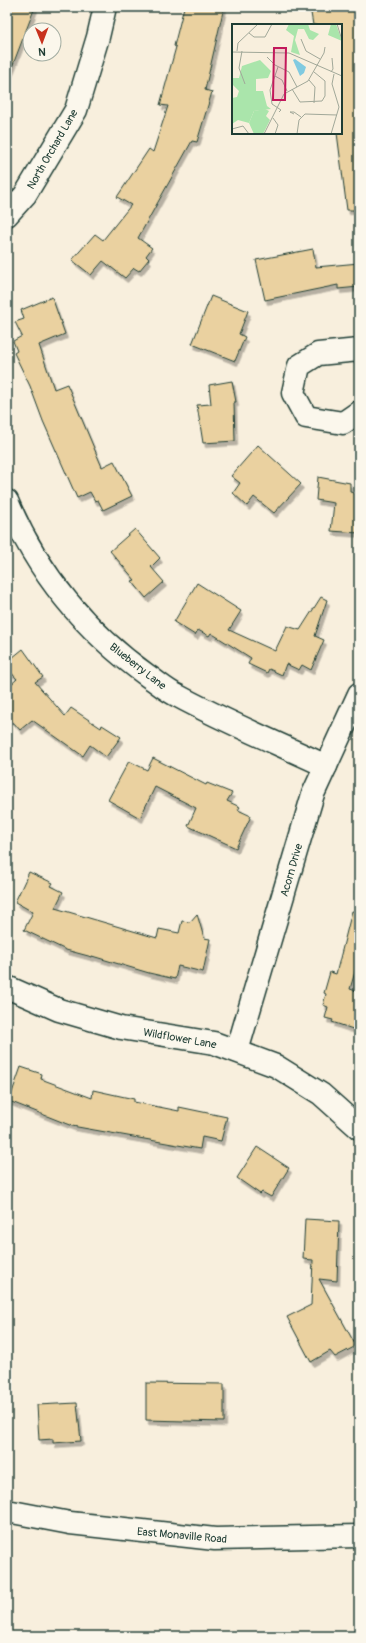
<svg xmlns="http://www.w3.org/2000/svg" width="366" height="1643" font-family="Pangolin,sans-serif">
<defs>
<filter id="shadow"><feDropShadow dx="2.5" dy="4.5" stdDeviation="0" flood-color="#0004"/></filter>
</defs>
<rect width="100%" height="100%" fill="#f8efdd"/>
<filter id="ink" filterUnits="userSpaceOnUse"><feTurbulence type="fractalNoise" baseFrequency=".025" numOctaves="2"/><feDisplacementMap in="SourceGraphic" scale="8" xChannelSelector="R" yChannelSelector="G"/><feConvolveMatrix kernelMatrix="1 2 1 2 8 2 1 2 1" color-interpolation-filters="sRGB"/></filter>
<g filter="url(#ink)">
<g fill="#ead1a0" stroke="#1f3d34" filter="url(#shadow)">
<polygon points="7,7 35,7 9,75 7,75"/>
<polygon points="184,7 224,7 205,90 212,92 197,142 192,141 138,238 152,248 146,256 149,259 139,271 134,268 125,278 103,261 91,275 72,260 95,234 103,240 131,205 117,197 149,149 153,152 168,106 160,105 176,47 174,46"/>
<polygon points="310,7 359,7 359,210 347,210 337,133 341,133 341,25 313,25"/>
<polygon points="313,249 316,267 359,263 359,287 338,289 338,285 265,300 256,260"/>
<polygon points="211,296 248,311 239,334 245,337 235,361 192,344"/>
<polygon points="52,297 65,334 39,345 54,389 67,384 102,467 114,461 132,496 103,510 98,500 95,501 90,492 77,498 43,421 30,386 14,353 17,351 13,341 22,336 15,322 24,319 21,310"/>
<polygon points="232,381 236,402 234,402 235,441 203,443 197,405 211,404 209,385"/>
<polygon points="258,445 301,484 274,513 254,497 247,506 233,493 240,483 231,476"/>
<polygon points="318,477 350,483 350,492 359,494 359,533 331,531 334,503 316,500"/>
<polygon points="135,529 160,558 151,567 164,582 146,598 132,581 135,580 110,551"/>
<polygon points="197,583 241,611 229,630 275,651 287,626 300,630 321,597 327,600 315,636 324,640 311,670 302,665 299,670 286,664 282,675 269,669 267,673 248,664 251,658 211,633 209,636 198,630 195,635 174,622"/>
<polygon points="23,649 43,677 35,682 65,716 71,708 101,728 102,725 121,737 106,757 90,745 83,756 32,720 20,730 7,715 7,688 17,679 7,668 7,662"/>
<polygon points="153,758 206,785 207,783 232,793 227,801 240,807 238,810 251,816 236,848 188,826 196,808 155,787 140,818 108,800 129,761 147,770"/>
<polygon points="29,872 53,883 51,886 63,892 55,908 157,938 159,929 179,933 182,921 190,922 197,914 204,938 210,939 203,972 178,966 175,979 149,973 92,956 92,957 66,950 24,930 33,912 15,902"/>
<polygon points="352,911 359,912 359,958 350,989 359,992 359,1031 332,1022 333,1020 325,1018 328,1007 323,1005 326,994 324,993 330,972 336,974"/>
<polygon points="21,1067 42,1074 41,1079 92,1098 93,1090 134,1099 134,1102 179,1111 179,1107 227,1117 221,1141 202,1137 200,1149 72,1126 9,1101"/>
<polygon points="257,1147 289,1168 271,1197 262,1192 260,1194 237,1178"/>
<polygon points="305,1219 339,1221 337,1281 319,1279 356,1346 335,1357 330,1351 311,1362 287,1317 311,1305 313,1260 303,1259"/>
<polygon points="146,1383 224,1384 224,1422 146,1420"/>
<polygon points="77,1403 81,1441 53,1443 53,1439 39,1440 37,1405"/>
</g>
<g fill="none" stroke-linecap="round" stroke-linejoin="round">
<defs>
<g id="minor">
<polyline points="7,215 25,195 76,110 98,37 105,7"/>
<polyline points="359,350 318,354 299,366 293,393 306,417 343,423 359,412"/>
<path d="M7,501C37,572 85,631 148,676C157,682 167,691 178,696C226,722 277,743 326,766"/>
<polyline points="7,987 59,1010 121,1028 214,1043 276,1066 321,1094 359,1128"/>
<polyline points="237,1051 313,794 359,694"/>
</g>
<polyline id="major" points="7,1511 70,1523 215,1539 359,1536"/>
</defs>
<use href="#minor" stroke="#1f3d34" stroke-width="25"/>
<use href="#major" stroke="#1f3d34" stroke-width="25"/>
<use href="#minor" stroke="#fbf7ec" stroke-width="22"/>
<use href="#major" stroke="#fbf7ec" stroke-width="22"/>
</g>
</g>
<g text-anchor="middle" stroke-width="3" stroke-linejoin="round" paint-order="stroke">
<g font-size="11" fill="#1f3d34" stroke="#fbf7ec">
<text transform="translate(52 149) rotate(-60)" y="4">North Orchard Lane</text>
<text transform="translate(138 666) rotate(38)" y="4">Blueberry Lane</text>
<text transform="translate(291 870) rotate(-74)" y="4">Acorn Drive</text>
<text transform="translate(180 1038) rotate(10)" y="4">Wildflower Lane</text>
<text transform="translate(182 1535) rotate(5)" y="4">East Monaville Road</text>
</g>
</g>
<g transform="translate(232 24)">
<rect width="110" height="110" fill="#f8efdd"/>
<path d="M57,0H76L78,6L87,10L81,16L77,15L72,5H66L63,16L68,31L59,28L62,12L54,6ZM99,0H104L110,17L96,11ZM28,36L39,47L36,54L24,55V67H31L35,82L39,85L22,87L17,99L6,96L0,100V74L5,73L7,67L0,60V54H7L10,42Z" fill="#aae5ab"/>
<path d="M33,85L37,87L34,92L38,96L31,110H22L17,99L22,87Z" fill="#aae5ab"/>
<path d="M63,35L74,43L72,49L68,52L61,36Z" fill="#80cae0"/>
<path fill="none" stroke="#a1a899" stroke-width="1" d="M105,0L110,16M17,9L22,13H33L40,0M69,15L74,27L88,35M5,27L6,19L26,0M10,27L7,44L13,60M0,28L57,29L110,52M35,33L43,41L57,48L65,63M46,43L38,66L40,80L49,86L47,88M99,48L101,45L100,34M43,52L50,56L55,67M77,56L83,63L82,79M60,65L68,78L90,77L93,72V57L82,48M62,90L58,88H62L69,93M41,94L46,101L43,110M0,105L11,102L17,110M32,110L52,70L76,57L92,29L93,23M65,110L67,96L73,90L105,91M99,110L107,83L100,60L102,50"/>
<path fill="#c2185b" fill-opacity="0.15" stroke="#c2185b" stroke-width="2" d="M42,24H54L53,76H41Z"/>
<rect width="110" height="110" fill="none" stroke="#1f3d34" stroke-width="2"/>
</g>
<rect width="366" height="1643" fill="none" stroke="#fbf7ec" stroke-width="24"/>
<rect x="12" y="12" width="342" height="1619" fill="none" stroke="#1f3d34" stroke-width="1.5" filter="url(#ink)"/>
<g transform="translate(42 42) rotate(179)"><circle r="19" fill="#fbf7ec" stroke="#a3ada2"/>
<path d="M0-3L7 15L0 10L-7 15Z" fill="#c8321e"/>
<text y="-6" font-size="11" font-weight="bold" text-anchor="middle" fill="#1f3d34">N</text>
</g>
</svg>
